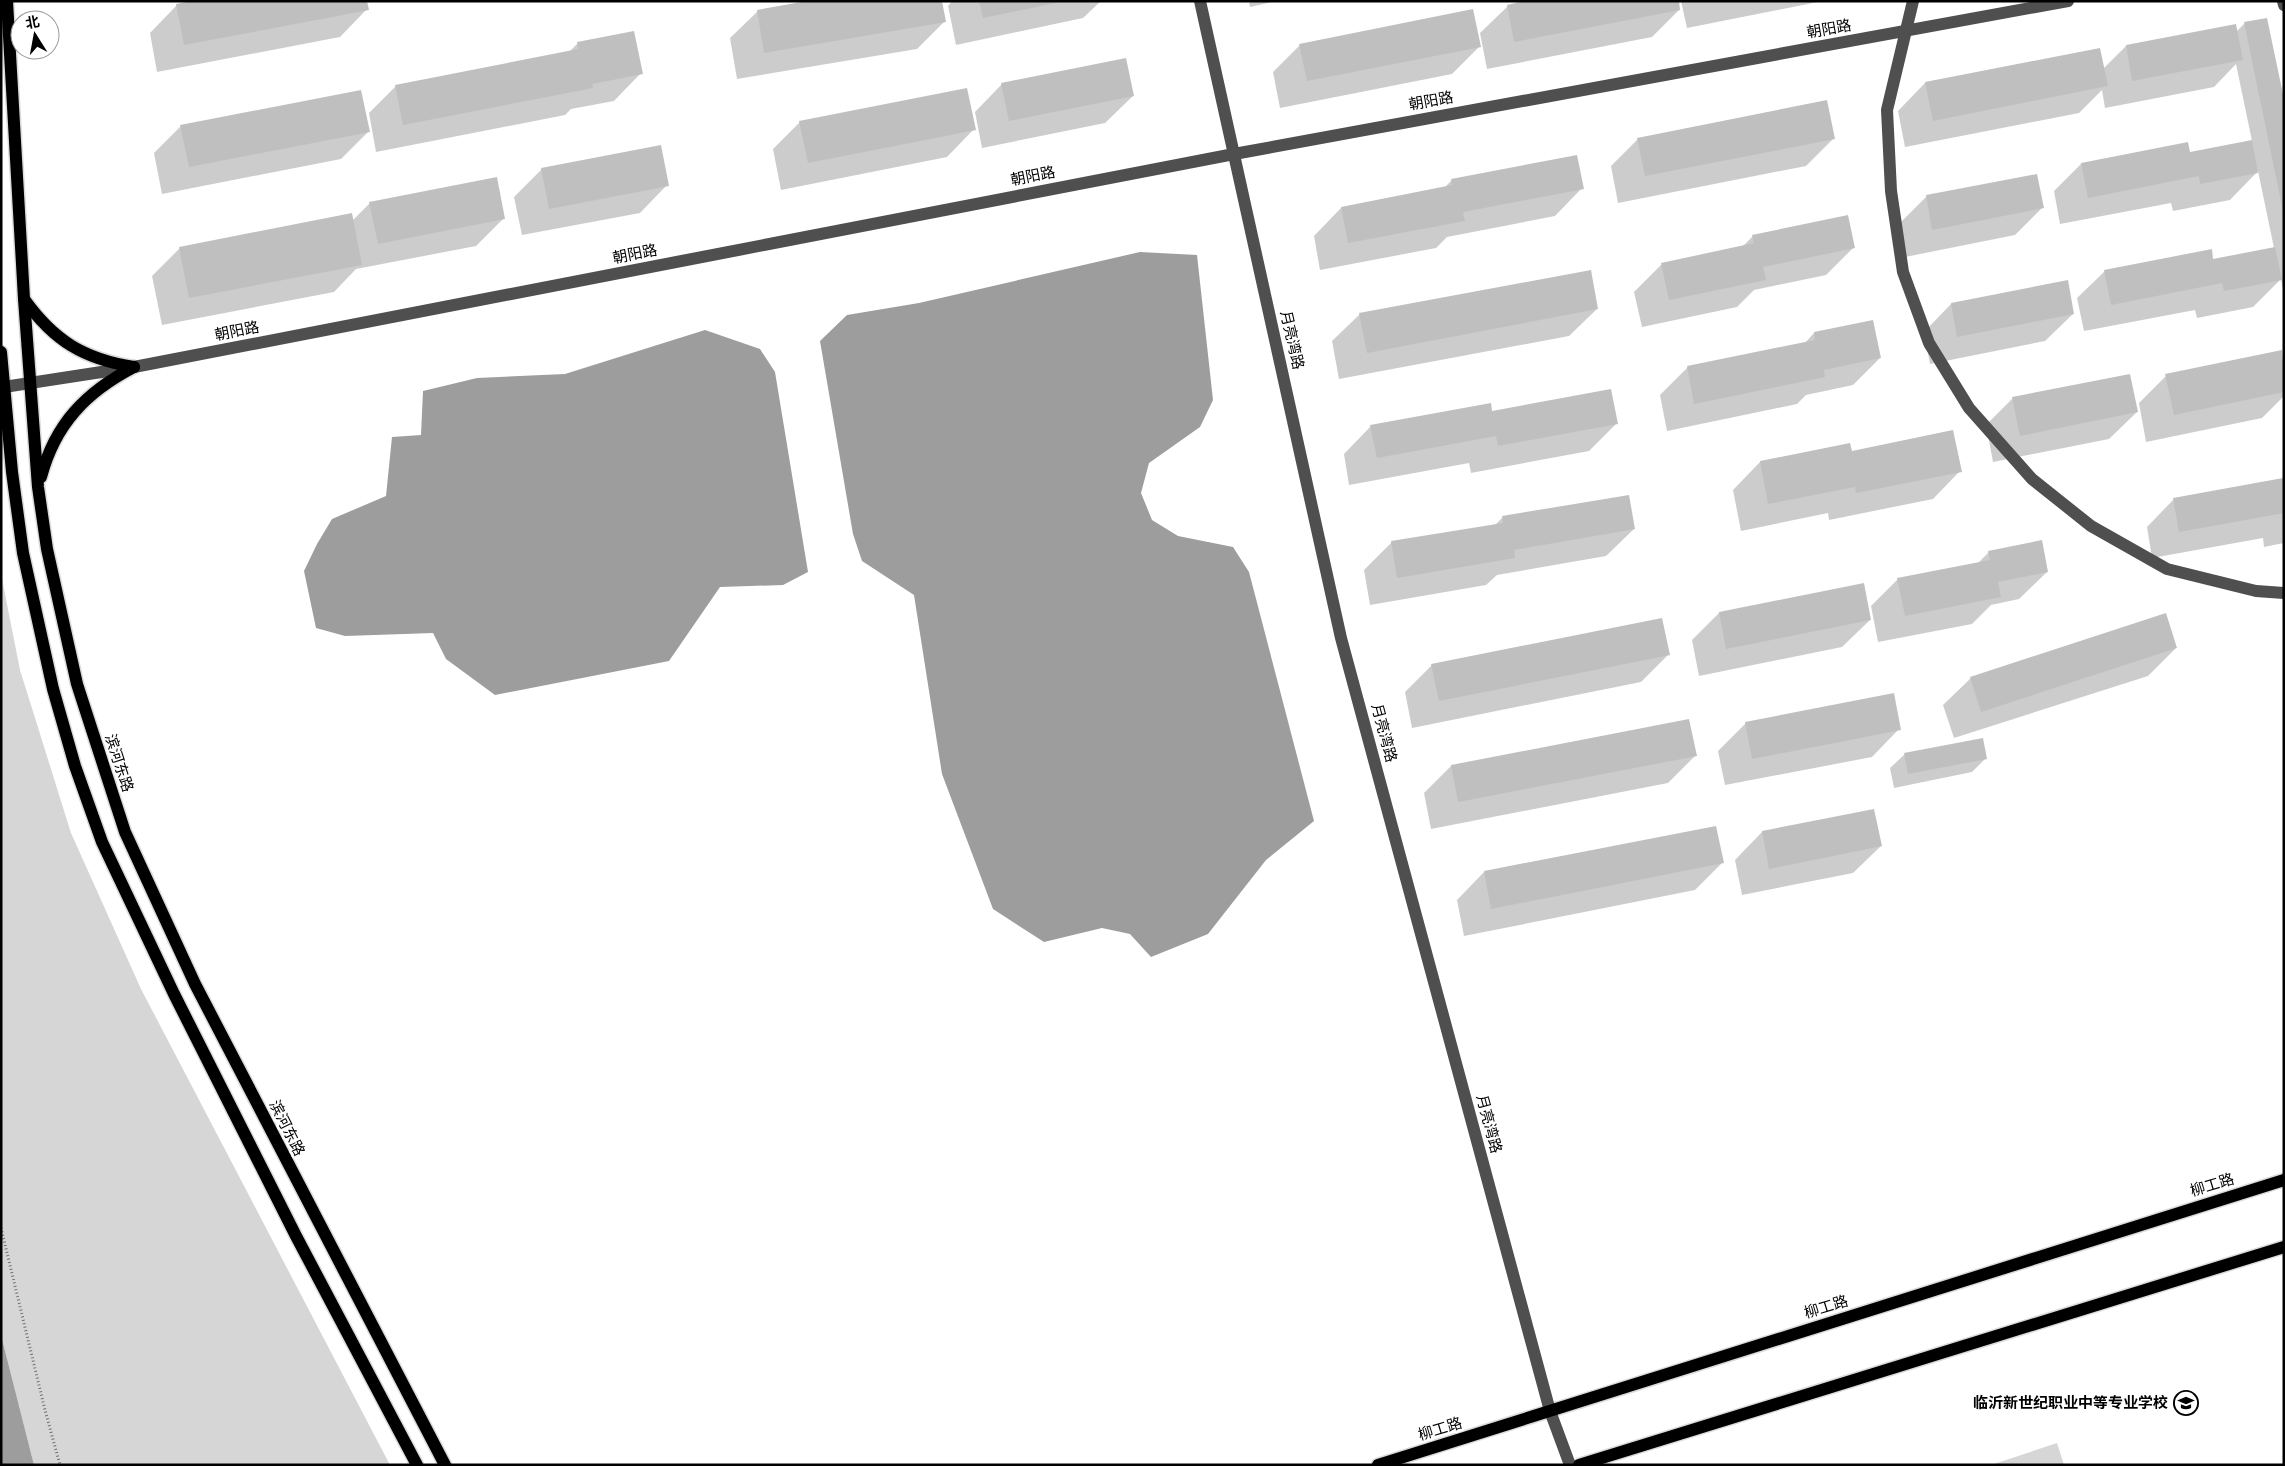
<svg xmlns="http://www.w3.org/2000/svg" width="2285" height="1466" font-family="'Source Sans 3','Noto Sans SC',sans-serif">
<rect width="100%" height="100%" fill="#fff"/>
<g fill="#d6d6d6">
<polygon points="1,574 20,670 71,833 141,989 390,1465 34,1465 1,1335"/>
<polygon points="2057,1443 2064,1465 1991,1465"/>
</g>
<g fill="#9d9d9d">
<polygon points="1140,252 1197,255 1213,400 1200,427 1149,463 1141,493 1152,520 1178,536 1233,547 1249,572 1314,821 1266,860 1208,934 1151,957 1130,934 1102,928 1044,942 993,909 942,774 914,595 862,561 853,534 820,341 847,315 919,303"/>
<polygon points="705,330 760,349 775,372 808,572 783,585 720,587 669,661 495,695 446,659 433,633 345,636 316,628 304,571 317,544 332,519 386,496 392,437 421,435 423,391 477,378 565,374"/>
<polygon points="1,1335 34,1465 1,1465"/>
</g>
<g fill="#0003">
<polygon points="952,1 1101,1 1083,18 956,45 948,6"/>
<polygon points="1249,1 1277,1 1250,7"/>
<polygon points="1681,1 1823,1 1687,28"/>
<polygon points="177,5 367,9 340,37 157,72 150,33"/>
<polygon points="1508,6 1679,10 1652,37 1487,69 1480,33"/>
<polygon points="758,11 945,21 917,49 737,79 730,38"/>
<polygon points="2266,19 2284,105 2284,294 2281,279 2253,307 2197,318 2195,310 2084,331 2077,298 2105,271 2212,261 2274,248 2258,171 2230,200 2173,211 2171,203 2060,224 2054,191 2081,164 2189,154 2252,141 2236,64 2214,87 2105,108 2102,90 2079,113 1905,147 1898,111 1925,83 2103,69 2126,46 2235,25 2236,32 2244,24"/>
<polygon points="577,44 641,73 614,101 571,109 565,115 376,152 369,113 396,86 568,53"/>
<polygon points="1300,45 1479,47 1452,74 1280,108 1273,72"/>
<polygon points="1002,84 1133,96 1105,123 982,148 975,112"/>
<polygon points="800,122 974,129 947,157 781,190 773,149"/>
<polygon points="181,126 368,132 341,159 162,194 154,153"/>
<polygon points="1834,138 1806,166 1618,203 1611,166 1638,139"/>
<polygon points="542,169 667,185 640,213 522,235 514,197"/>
<polygon points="2036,175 2042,208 2015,235 1905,257 1899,224 1926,197"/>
<polygon points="1452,180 1582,188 1555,216 1447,237 1436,248 1320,270 1314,236 1341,208 1444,188"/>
<polygon points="370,203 504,218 476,246 356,269 334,292 162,325 152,276 180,248 352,221"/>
<polygon points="1753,236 1854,247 1826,275 1754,290 1737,307 1642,327 1634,292 1662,264 1742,247"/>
<polygon points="1951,304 2073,314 2045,341 1930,364 1924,332"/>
<polygon points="1597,309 1569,336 1339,379 1332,341 1360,314"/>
<polygon points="1814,333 1880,358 1853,385 1806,395 1797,404 1667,431 1660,395 1687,368 1804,344"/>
<polygon points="2281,352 2284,365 2284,396 2262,418 2146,442 2139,403 2166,376"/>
<polygon points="2013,398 2137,412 2109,439 1993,462 1986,425"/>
<polygon points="1491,413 1616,424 1589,451 1471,473 1469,463 1349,485 1344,454 1371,426"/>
<polygon points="1851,453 1960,471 1933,499 1829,520 1828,513 1741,531 1733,490 1760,462"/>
<polygon points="2283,486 2284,543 2264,547 2263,538 2152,558 2147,527 2174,499"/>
<polygon points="1503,517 1634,529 1606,556 1497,575 1486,585 1370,605 1364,570 1392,542 1495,525"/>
<polygon points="1989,552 2047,572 2019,599 1991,605 1972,624 1878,642 1871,606 1898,579 1978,563"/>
<polygon points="1719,613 1870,620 1842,647 1699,676 1692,640"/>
<polygon points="2176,648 2148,676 1954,738 1943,705 1971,678"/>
<polygon points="1668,655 1641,682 1412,728 1405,692 1432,665"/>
<polygon points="1688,720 1695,756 1668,783 1431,829 1424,793 1451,766"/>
<polygon points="1746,723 1899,729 1872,757 1725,785 1718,751"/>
<polygon points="1982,739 1986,758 1972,772 1894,788 1890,768 1904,755"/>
<polygon points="1873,810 1881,846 1853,873 1742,895 1735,860 1762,832"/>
<polygon points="1722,863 1695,890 1464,936 1457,900 1484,872"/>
</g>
<g fill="#bfbfbf">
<polygon points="192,1 367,1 369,10 184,45 176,4"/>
<polygon points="807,1 942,1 946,22 764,53 757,10"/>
<polygon points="979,1 1060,1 1060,2 983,18"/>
<polygon points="1524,1 1679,1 1680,10 1514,42 1507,5"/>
<polygon points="1473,9 1481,47 1307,81 1299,44"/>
<polygon points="2267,18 2284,99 2283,211 2244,22"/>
<polygon points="2236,24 2243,60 2132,81 2126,45"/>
<polygon points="634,31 643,74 592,84 593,88 403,125 395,85 578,49 577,42"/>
<polygon points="2100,48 2108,86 1933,121 1925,82"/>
<polygon points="1126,58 1134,96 1009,121 1001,83"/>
<polygon points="967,88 976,130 808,163 799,121"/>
<polygon points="361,90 370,132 189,167 180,125"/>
<polygon points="1827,100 1835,139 1645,176 1637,138"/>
<polygon points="2252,140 2258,173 2200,184 2199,176 2088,198 2081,163 2188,142 2190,152"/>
<polygon points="661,145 669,186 549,209 541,168"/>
<polygon points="1577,155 1584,189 1463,212 1465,221 1348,243 1341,207 1452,185 1451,179"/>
<polygon points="2037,174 2044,208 1932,230 1926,195"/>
<polygon points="497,177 505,219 378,244 369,202"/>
<polygon points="352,213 362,265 189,298 179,247"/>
<polygon points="1848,215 1855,248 1763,267 1766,280 1669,300 1661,263 1754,243 1752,235"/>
<polygon points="2275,247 2282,280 2224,291 2222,283 2111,305 2104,270 2212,249 2213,259"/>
<polygon points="1591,270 1598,309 1367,353 1359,313"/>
<polygon points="2068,280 2074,314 1957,337 1951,303"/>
<polygon points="1873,320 1881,358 1824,370 1825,377 1694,404 1687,366 1815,340 1814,332"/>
<polygon points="2282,350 2284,392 2174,415 2165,374"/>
<polygon points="2130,374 2138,412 2020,436 2012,397"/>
<polygon points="1611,389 1618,424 1498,446 1496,436 1377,458 1370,425 1491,403 1492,411"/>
<polygon points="1953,430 1962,472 1856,493 1855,487 1768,504 1760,461 1850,443 1852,451"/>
<polygon points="2283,478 2284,513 2179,532 2173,498"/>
<polygon points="1629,495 1635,529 1514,550 1515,558 1397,578 1391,541 1503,523 1502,516"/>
<polygon points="2042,540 2048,572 1998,582 2001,597 1905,616 1897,578 1990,560 1988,551"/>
<polygon points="1864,583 1871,620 1726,649 1719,612"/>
<polygon points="2166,613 2177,648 1981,712 1970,677"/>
<polygon points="1662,618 1670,655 1439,701 1431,664"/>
<polygon points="1894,693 1901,730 1752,759 1745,722"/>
<polygon points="1689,719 1697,756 1458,802 1451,765"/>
<polygon points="1983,738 1987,759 1908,774 1904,753"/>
<polygon points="1874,809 1882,846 1769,869 1762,831"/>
<polygon points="1716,826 1724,863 1491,909 1484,871"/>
</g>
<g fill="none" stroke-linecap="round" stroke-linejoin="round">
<defs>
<g id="major">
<polyline points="7,1 24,299 38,487 47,549 77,684 125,832 195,984 445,1465"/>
<path d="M24,299C54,341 84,359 134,367"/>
<polyline points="1,352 12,472 23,553 53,689 75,766 102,842 174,994 296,1236 417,1465"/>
<path d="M41,477C55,424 86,392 134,367"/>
<polyline points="1378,1465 2284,1180"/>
<polyline points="1579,1465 2284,1247"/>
</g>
</defs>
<use href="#major" stroke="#dbdbdb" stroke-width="15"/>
<polyline stroke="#717171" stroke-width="3" stroke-dasharray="1 2.5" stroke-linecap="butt" points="1,1228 45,1410 60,1465"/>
<g stroke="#4f4f4f" stroke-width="12">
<polyline points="1200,1 1341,638 1550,1411 1570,1465"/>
<polyline points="1913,1 1887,110 1891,191 1903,272 1929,343 1969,408 2032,479 2091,526 2167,569 2256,591 2284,593"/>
<polyline points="2283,1 2284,5"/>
<polyline points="4,387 134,367 1234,154 2068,1"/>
</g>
<use href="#major" stroke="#000" stroke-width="12"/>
</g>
<defs>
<symbol id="university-ring" viewBox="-11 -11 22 22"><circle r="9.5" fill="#fff" stroke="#000" stroke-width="1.5"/><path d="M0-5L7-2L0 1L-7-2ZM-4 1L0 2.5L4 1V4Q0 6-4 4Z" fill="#000"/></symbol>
</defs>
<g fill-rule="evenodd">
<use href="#university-ring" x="2172" y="1389" width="28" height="28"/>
</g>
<g text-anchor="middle" stroke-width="5" stroke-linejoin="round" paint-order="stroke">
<g font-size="15" fill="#000" stroke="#fff">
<text transform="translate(1829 29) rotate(-10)" y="5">朝阳路</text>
<text transform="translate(1431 101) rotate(-10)" y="5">朝阳路</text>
<text transform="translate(1033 176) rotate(-11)" y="5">朝阳路</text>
<text transform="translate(635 254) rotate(-11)" y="5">朝阳路</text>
<text transform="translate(237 331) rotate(-11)" y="5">朝阳路</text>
<text transform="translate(1292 340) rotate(77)" y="5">月亮湾路</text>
<text transform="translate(1384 733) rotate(75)" y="5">月亮湾路</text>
<text transform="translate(119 763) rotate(72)" y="5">滨河东路</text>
<text transform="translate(1489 1124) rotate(75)" y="5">月亮湾路</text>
<text transform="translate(287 1128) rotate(63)" y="5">滨河东路</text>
<text transform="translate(2212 1185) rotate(-17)" y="5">柳工路</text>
<text transform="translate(1826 1307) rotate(-17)" y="5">柳工路</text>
<text transform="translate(1440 1429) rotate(-17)" y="5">柳工路</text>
</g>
<g font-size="15" font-weight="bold" fill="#000" stroke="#fff" text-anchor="end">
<text x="2168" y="1408">临沂新世纪职业中等专业学校</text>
</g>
</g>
<rect width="2285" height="1466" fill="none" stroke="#000000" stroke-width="5"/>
<g transform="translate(35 35) rotate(349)"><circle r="24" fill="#ffffff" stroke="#999999"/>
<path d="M0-4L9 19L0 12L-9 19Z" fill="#000000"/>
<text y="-8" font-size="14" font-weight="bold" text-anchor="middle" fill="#000000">北</text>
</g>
</svg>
